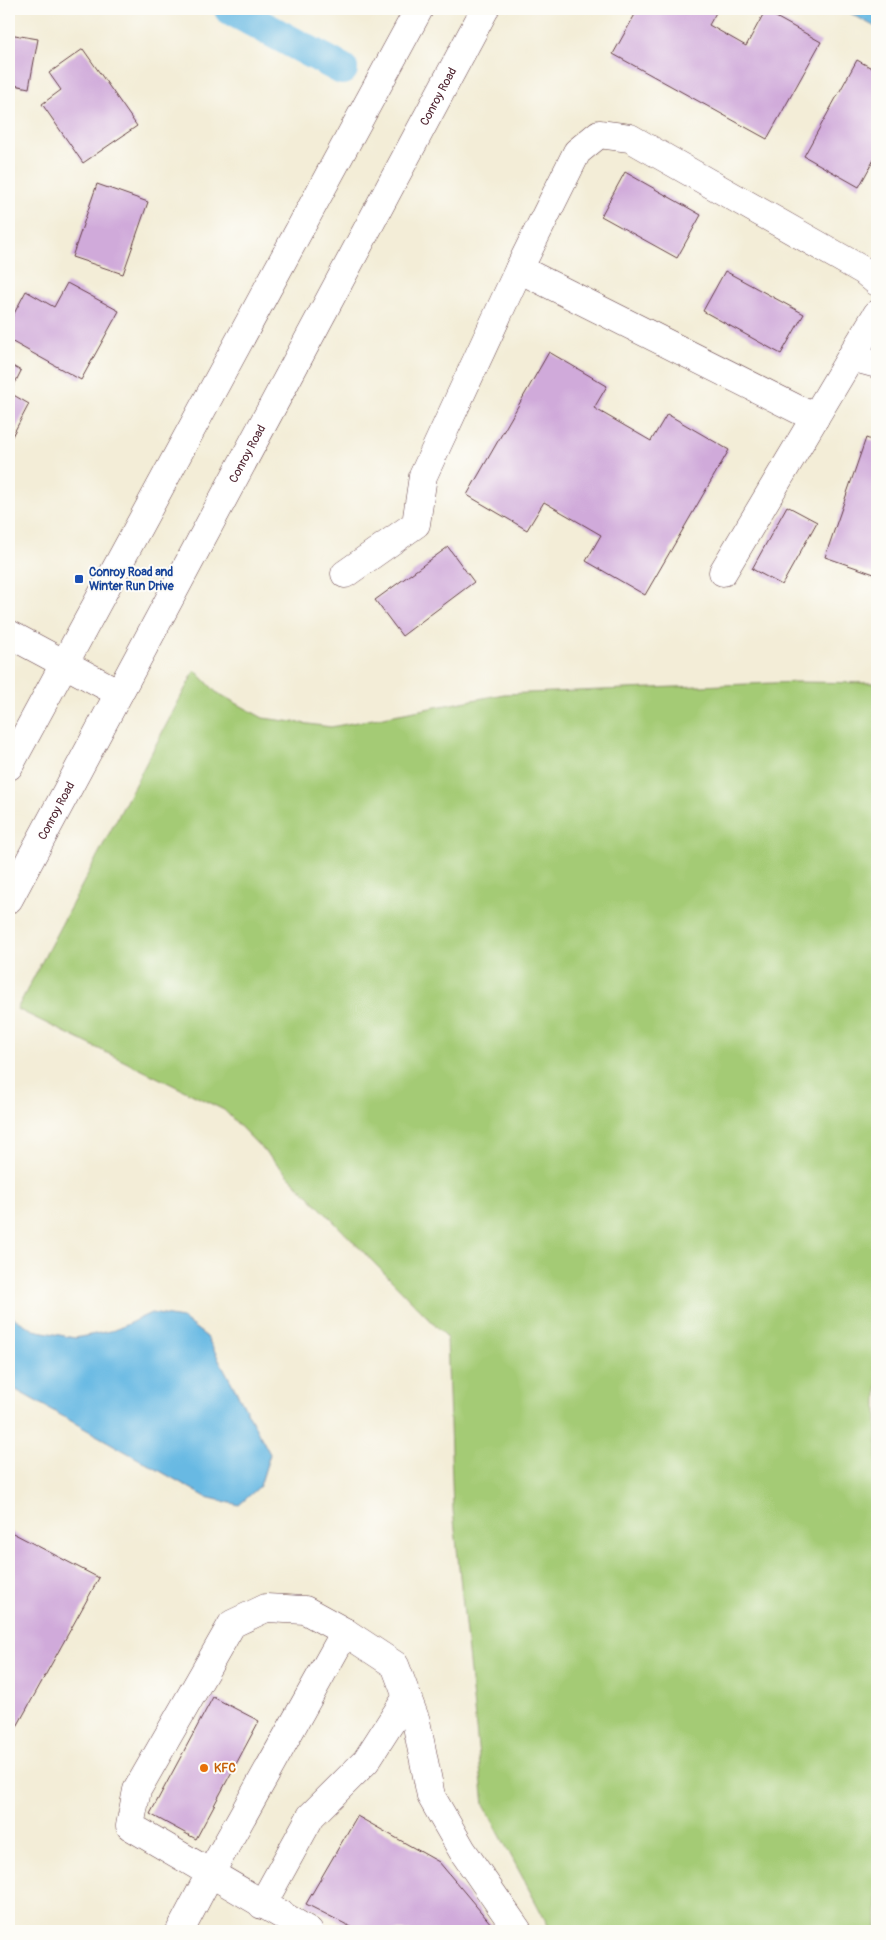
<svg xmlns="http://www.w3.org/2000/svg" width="886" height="1940" font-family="Pangolin,sans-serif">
<rect width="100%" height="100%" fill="#fdfcf7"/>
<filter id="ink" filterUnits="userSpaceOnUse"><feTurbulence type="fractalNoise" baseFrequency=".02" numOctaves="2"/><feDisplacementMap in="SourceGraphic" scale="10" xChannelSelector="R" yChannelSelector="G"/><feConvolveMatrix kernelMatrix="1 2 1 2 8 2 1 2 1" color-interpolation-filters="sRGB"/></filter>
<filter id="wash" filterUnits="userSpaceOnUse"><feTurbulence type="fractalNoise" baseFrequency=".0096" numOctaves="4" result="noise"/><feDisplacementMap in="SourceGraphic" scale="20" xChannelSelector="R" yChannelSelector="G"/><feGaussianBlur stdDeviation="1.12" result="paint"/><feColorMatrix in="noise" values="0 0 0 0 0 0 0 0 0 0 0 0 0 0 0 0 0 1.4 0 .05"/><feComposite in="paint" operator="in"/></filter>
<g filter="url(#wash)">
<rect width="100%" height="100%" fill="#f3edd7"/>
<polygon fill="#a4cb75" stroke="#777550" points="195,670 216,692 263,718 331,727 504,694 797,682 877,683 877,1931 551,1931 484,1805 453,1510 447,1337 224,1110 17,1009"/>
<g fill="#67b9e3" stroke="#586c87">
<polygon points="843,9 877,9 877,28"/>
<polygon points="151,1313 182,1318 207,1337 270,1454 260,1486 239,1505 206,1497 9,1386 9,1315 34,1330 75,1338 115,1330"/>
</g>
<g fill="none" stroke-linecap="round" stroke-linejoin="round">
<polyline stroke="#67b9e3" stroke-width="32" points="230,9 342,69"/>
</g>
<g id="blocks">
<g fill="#d0aada">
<polygon points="638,9 718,9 709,25 746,46 765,11 821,42 767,139 613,54"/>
<polygon points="9,34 38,39 29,88 9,84"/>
<polygon points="83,49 137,126 83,163 42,104 61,90 49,73"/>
<polygon points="857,60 877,71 877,154 859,187 804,156"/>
<polygon points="625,172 701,215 677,258 601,216"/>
<polygon points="97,184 148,202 123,274 72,257"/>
<polygon points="725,271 804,314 781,354 703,311"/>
<polygon points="67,283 119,311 81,380 9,340 9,323 26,291 54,307"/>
<polygon points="549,352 607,386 594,408 651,441 667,414 729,450 645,595 586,561 601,535 544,502 527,530 467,495"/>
<polygon points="9,364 21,371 10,393 29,404 9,442"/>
<polygon points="866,438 877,442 877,575 825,557"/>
<polygon points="787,506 817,522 782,585 752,569"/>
<polygon points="448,547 474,582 402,636 375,600"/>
<polygon points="9,1531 99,1578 9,1741"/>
<polygon points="213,1697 259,1721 196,1839 150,1814"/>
<polygon points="357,1816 439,1862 497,1931 359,1931 306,1904"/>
</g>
</g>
</g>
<g filter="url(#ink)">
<use href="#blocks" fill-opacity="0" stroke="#633e45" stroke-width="1"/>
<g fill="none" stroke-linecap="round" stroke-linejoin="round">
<defs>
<g id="minor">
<polyline points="519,269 815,418"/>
<polyline points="851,357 877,314"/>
<polyline points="723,572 851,357 877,364"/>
<polyline points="345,574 416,524 423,476 519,269 577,152 599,134 630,138 864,271 877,282"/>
<polyline points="9,634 119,693"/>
<polyline points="262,1905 311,1816 366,1761 407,1697"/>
<polyline points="180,1931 210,1874 345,1632"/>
<polyline points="309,1931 130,1826 137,1790 232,1624 266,1608 305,1610 345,1632 395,1665 416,1721 431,1796 462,1850 518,1931"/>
</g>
<g id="major">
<polyline points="9,766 419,9"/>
<path id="s1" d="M9,899L485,9"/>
</g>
</defs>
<use href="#minor" stroke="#633e45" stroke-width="29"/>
<use href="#major" stroke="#633e45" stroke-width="29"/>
<use href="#minor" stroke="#fff" stroke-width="28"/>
<use href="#major" stroke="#fff" stroke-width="28"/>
</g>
</g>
<rect fill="#1a4fb4" stroke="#fdfcf7" stroke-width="2" x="74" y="574" width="10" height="10" rx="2.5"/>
<circle fill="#e8710a" stroke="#fdfcf7" stroke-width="2" cx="204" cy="1768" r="5"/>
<g text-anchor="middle" stroke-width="4" stroke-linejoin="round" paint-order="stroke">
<g font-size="12" fill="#4a1f2b" stroke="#fdfcf7">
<text dy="4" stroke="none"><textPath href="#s1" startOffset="910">Conroy Road</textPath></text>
<text dy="4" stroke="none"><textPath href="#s1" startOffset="505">Conroy Road</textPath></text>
<text dy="4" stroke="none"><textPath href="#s1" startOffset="100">Conroy Road</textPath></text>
</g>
<g font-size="12" font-weight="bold" fill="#164399" stroke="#fdfcf7" text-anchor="start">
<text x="89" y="576">Conroy Road and<tspan x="89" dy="14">Winter Run Drive</tspan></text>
</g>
<g font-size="12" font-weight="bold" fill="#c56008" stroke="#fdfcf7" text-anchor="start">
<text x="214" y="1772">KFC</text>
</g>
</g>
<rect width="886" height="1940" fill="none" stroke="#fdfcf7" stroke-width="30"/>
</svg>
